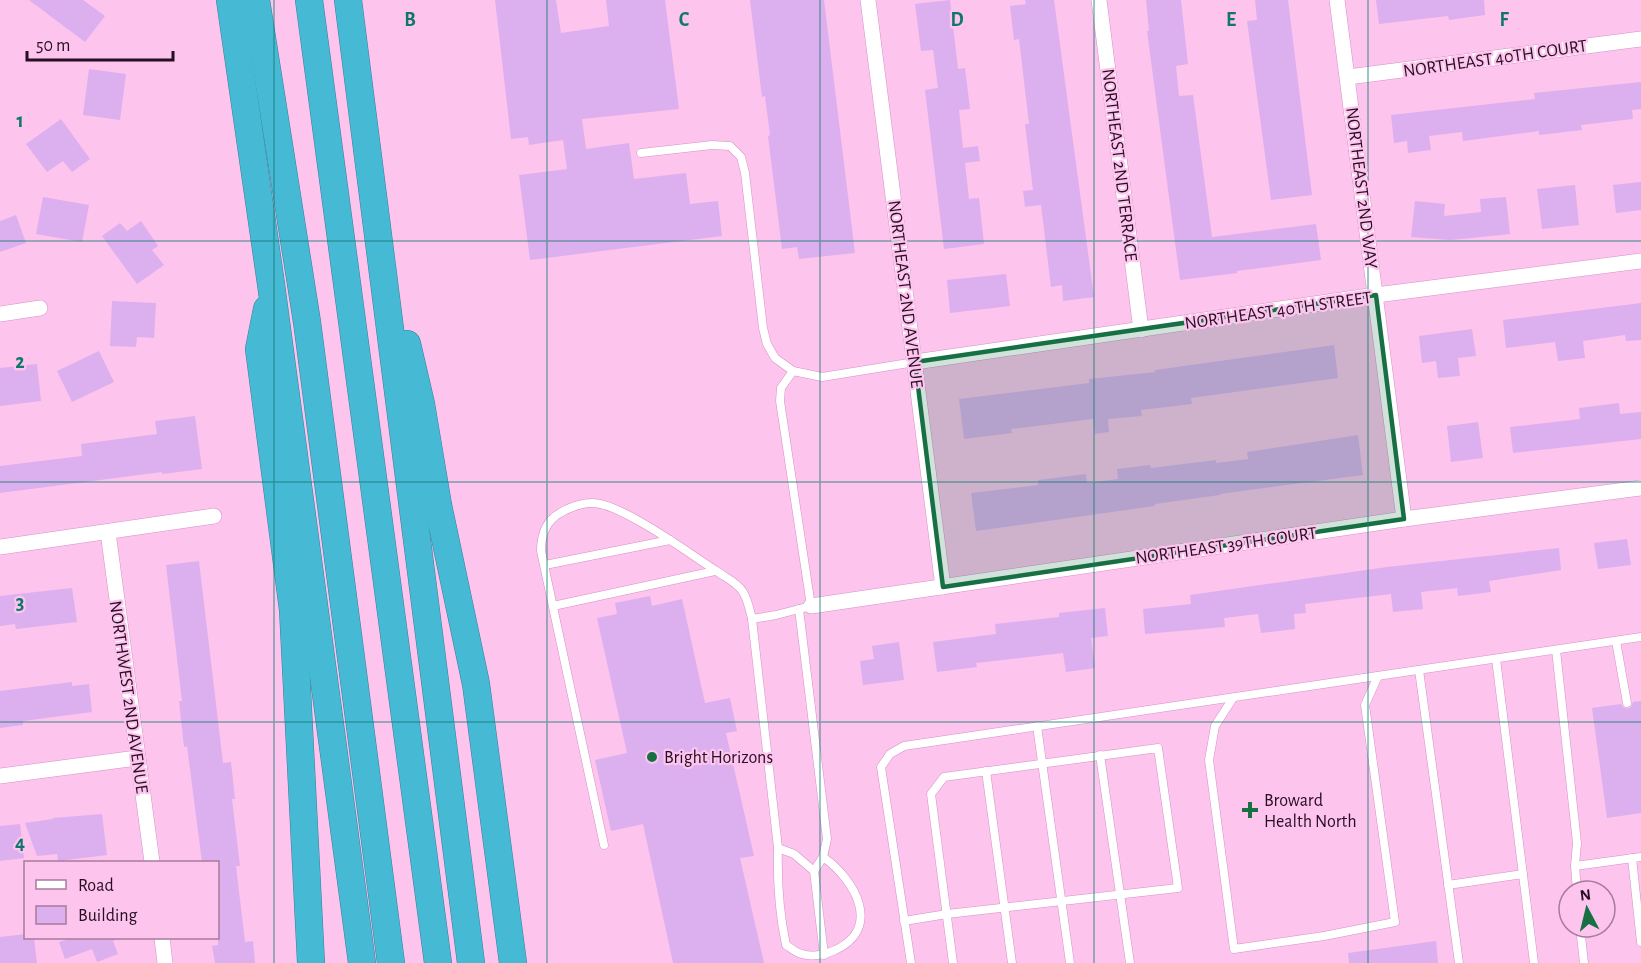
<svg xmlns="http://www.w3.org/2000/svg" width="1641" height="963" font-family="'Alegreya Sans',sans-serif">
<rect width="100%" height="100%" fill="#fdc4ee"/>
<g fill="#dcb0ee">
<polygon points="29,0 83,0 105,16 85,42"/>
<polygon points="495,0 556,0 561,33 609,26 606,0 665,0 679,109 582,119 586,149 629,143 634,179 686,173 690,204 718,201 722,236 530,260 519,175 567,169 563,140 529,145 528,137 511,139"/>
<polygon points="750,0 824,0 855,253 799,259 797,247 782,249 768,136 770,135 765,96 762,97"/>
<polygon points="950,0 958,69 965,68 970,109 959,110 963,148 978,146 980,161 965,163 969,199 979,198 984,244 944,249 925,90 938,88 933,50 921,51 915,4"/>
<polygon points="1025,0 1054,0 1094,297 1063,301 1062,285 1051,287 1041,205 1025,207 1023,191 1033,190 1025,124 1029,124 1019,39 1014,40 1010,6 1026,4"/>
<polygon points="1146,0 1181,0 1188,64 1176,66 1179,96 1193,95 1212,237 1316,224 1321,260 1237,271 1237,273 1180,280 1147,31 1149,31"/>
<polygon points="1255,0 1288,0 1312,195 1271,200 1247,21 1257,20"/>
<polygon points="1376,0 1484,0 1485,15 1449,20 1448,16 1379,24"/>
<polygon points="89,69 126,74 120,120 83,115"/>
<polygon points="1641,82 1641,109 1632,110 1633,119 1581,125 1582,130 1539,135 1539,131 1463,141 1462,132 1429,136 1431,150 1408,153 1407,141 1394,143 1391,115 1535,99 1534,93"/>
<polygon points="61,119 90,159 72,172 63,161 47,172 26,144"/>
<polygon points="1641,182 1641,210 1616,213 1613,185"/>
<polygon points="1575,185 1579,225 1542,229 1537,189"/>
<polygon points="43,197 89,205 82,242 36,234"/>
<polygon points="1506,197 1510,234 1451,240 1411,237 1415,201 1445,204 1444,216 1481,212 1480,199"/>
<polygon points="16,215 26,243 0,252 0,221"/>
<polygon points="141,221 158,246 152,250 164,265 137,284 102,236 120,223 127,231"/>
<polygon points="1006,274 1010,306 950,313 947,280"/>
<polygon points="112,301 156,303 154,338 137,337 136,347 110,346"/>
<polygon points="1641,303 1641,340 1626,341 1625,335 1583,341 1585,358 1558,361 1555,342 1506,348 1503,320"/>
<polygon points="1472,329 1476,356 1458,358 1460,376 1438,378 1436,361 1422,363 1419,336"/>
<polygon points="1334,345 1338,378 1191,398 1192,404 1141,410 1142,416 1108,419 1109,432 1095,434 1093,419 1011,429 1012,433 964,439 959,399 1089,383 1089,379 1155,372 1155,370"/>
<polygon points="99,351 114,382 72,402 57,371"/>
<polygon points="37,364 41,401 0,406 0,368"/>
<polygon points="1619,403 1620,414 1641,412 1641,439 1513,453 1510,427 1580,419 1579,408"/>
<polygon points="195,416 202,469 162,474 162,472 0,493 0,466 82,456 81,444 157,434 155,421"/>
<polygon points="1478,422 1483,458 1451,462 1447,426"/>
<polygon points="1358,435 1363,475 1220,494 1220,495 1155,504 1155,506 976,531 971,493 1038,485 1038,480 1086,474 1087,483 1118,479 1117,469 1150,465 1151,468 1216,460 1216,463 1248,459 1247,452"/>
<polygon points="1627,539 1631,565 1598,569 1594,543"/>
<polygon points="1559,548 1561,570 1489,581 1491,592 1458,596 1457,588 1421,592 1423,609 1393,612 1391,594 1305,604 1306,613 1294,614 1295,629 1261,633 1258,614 1224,618 1225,627 1145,634 1143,609 1191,604 1190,595 1387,567"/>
<polygon points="199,561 223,763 231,762 235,799 232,799 240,866 236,866 245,942 253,941 255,963 215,963 212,946 218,945 218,862 202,862 187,746 184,747 179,701 182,701 166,565"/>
<polygon points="72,588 77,622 16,629 15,624 0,626 0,596"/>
<polygon points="650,596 652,606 682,599 705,703 730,698 737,731 726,733 754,856 740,858 764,963 673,963 643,824 611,831 595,760 627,753 597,618 617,614 615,603"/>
<polygon points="1105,608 1108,636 1091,638 1095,668 1066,672 1063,653 976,663 977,667 937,672 933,642 996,634 995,624 1059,617 1059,613"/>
<polygon points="899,642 904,680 863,685 860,661 874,659 872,646"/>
<polygon points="72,682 72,686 89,684 92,712 23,721 23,725 0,728 0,691"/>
<polygon points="1641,701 1641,813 1607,818 1592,708 1621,704 1623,707 1627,709 1631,707 1633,702"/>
<polygon points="102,814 107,855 58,861 57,854 37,856 25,823 53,819 53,818"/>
<polygon points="20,824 24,858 0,861 0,826"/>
<polygon points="26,934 26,938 34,938 37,963 0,963 0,937"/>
<polygon points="72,938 118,938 113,941 118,954 97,962 92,949 65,959 59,942"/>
<polygon points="1436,941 1438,963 1349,963 1348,953"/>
</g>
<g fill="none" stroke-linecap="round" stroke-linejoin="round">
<defs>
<g id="lane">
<polyline points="641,153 712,145 730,146 741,157 745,173 763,328 767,344 775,358 793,371 822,377 915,362"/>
<polyline points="545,565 670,540"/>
<polyline points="553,606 715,571"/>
<polyline points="799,609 827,839 823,857 814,871 824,955"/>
<polyline points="752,619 776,615 811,606 780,401 781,388 793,371"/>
<polyline points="1616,641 1627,703"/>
<polyline points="1556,650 1577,843 1575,866 1577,891"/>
<polyline points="1496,659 1534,963"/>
<polyline points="1419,670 1459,963"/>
<polyline points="1233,698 1215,726 1209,760 1234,949 1324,936 1395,922 1365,705 1378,676"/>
<polyline points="1037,726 1070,963"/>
<polyline points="1100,755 1130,963"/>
<polyline points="986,771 1012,963"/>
<path d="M604,845L541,551C541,535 546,521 560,513C568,508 581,503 591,503C618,501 690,554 715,570C724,577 737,582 743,592C748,600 750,611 752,619L778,848C777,881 779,912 786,945C791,948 796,953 802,954C811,957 824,955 833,951C883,930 856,880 823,857"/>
<polyline points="778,848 794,854 814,871"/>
<polyline points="1632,858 1641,942"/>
<polyline points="1575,866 1641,857"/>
<polyline points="1448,885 1523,874"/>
<polyline points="904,921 947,914 1178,888 1158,748 944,777 931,794 953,963"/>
<polyline points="1580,927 1584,963"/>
<polyline points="911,963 881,767 890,754 904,746 1641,637"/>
</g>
<g id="street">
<polyline points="868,0 943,587"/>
<polyline points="1099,0 1141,330"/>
<polyline points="1337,0 1404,519"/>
<polyline points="1348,77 1641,39"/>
<polyline points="0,314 40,308"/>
<polyline points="915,362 1376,295 1641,261"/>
<polyline points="108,532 152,862"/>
<polyline points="0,547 214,516"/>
<polyline points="811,606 1404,519 1641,488"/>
<polyline points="0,776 137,758"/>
<polyline points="162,938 165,963"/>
</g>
<g id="highway">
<polyline points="230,0 271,284 362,963"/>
<polyline points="256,0 307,322 391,963"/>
<polyline points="309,0 438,963"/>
<polyline points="348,0 471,963"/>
<polyline points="267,309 259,349 293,610 311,963"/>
<polyline points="407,344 421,404 438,505 476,684 513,963"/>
</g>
</defs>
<use href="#lane" stroke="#d491c3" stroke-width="9"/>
<use href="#street" stroke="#d491c3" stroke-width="16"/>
<use href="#highway" stroke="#3b7e96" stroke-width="28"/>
<use href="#lane" stroke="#fff" stroke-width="8"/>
<use href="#street" stroke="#fff" stroke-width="15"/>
<use href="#highway" stroke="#46bad5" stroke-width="27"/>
</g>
<path fill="#167044" fill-opacity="0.2" stroke="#167044" stroke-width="4.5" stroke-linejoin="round" d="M1376,295L1404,519L943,587L915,362Z"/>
<path fill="none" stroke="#0f766e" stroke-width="1.5" stroke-opacity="0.55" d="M274,0V963M547,0V963M820,0V963M1094,0V963M1368,0V963M0,241H1641M0,482H1641M0,722H1641"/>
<g fill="#167044" stroke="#fdc4ee" stroke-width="2">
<circle cx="652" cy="757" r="6"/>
<path d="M1247 801h6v6h6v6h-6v6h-6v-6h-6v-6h6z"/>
</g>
<g text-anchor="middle" stroke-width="4.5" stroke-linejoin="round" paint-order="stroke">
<g font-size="18" fill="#270e22" stroke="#fdc4ee">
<text transform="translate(1495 58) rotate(-8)" y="6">NORTHEAST 40TH COURT</text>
<text transform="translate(1120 165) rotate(83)" y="6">NORTHEAST 2ND TERRACE</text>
<text transform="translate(1362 188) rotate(83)" y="6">NORTHEAST 2ND WAY</text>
<text transform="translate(906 294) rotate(83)" y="6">NORTHEAST 2ND AVENUE</text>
<text transform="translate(1278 310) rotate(-8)" y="6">NORTHEAST 40TH STREET</text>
<text transform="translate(1226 545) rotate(-8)" y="6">NORTHEAST 39TH COURT</text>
<text transform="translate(129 697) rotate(82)" y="6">NORTHWEST 2ND AVENUE</text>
</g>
<g font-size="18" fill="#270e22" stroke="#fdc4ee" text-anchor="start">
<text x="664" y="763">Bright Horizons</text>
<text x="1264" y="806">Broward<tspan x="1264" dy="21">Health North</tspan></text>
</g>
</g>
<g font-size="20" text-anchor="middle" font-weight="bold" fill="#0f766e" stroke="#fdc4ee" stroke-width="4.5" stroke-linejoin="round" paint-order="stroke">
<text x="410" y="26">B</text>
<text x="684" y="26">C</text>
<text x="957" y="26">D</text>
<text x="1231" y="26">E</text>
<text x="1504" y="26">F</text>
<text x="20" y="127">1</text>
<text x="20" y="368">2</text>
<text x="20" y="609">3</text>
<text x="20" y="849">4</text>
</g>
<rect x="24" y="861" width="195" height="78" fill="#fdc4ee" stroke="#a77b9c" stroke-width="1.5"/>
<rect x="36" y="880" width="30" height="9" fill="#ffffff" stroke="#a77b9c" stroke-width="1.5"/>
<text x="78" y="891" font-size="18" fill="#270e22">Road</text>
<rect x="36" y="906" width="30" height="18" fill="#dcb0ee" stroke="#a77b9c" stroke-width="1.5"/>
<text x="78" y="921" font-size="18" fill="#270e22">Building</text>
<g transform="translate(1587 909) rotate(353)"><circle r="28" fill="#fdc4ee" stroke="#a77b9c" stroke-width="1.5"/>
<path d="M0-4.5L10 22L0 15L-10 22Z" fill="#167044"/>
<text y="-9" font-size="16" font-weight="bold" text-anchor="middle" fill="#270e22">N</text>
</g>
<path d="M27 51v9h146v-9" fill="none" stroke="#270e22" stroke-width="3"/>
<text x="36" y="51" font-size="18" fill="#270e22" stroke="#fdc4ee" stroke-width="4.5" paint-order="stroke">50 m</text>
</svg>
